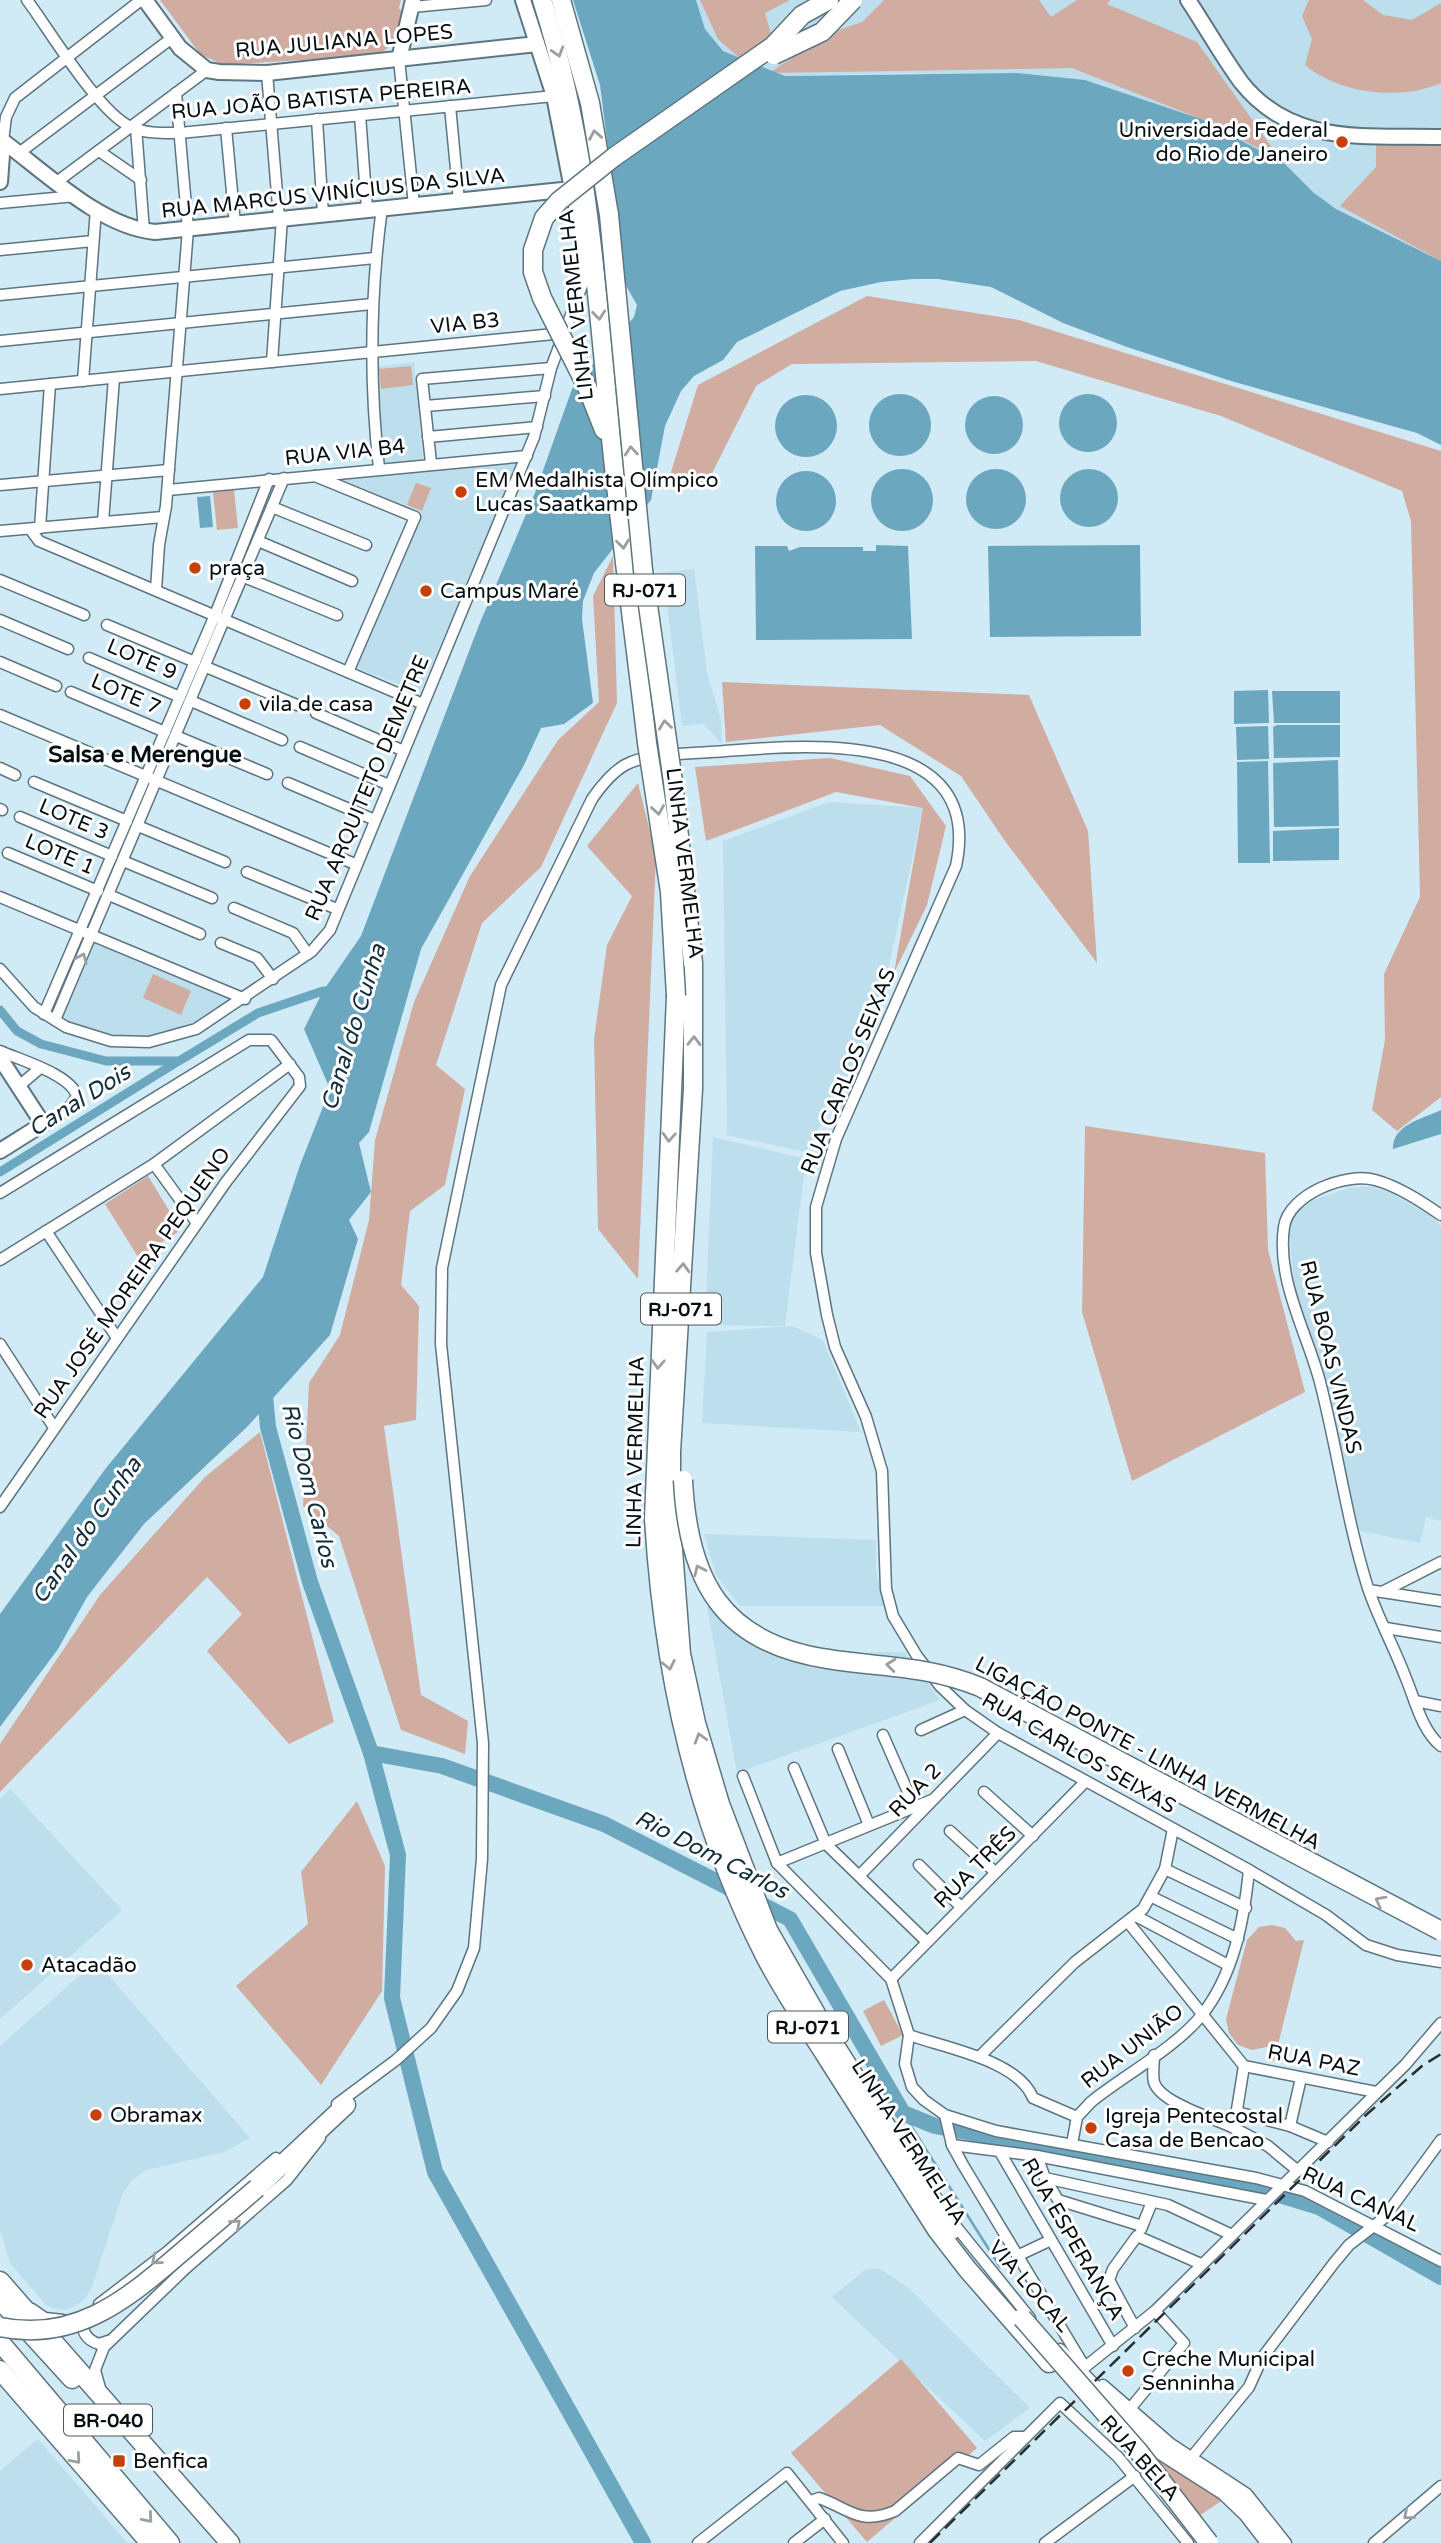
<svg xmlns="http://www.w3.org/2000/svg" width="1441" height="2543" font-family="'Varela Round',sans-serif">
<rect width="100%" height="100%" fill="#d0eaf6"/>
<g fill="#bcdeed">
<polygon points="696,0 1441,0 1441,261 1336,209 1314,193 1285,164 1201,119 1085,80 910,73 785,76 723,51 705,29"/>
<polygon points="414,362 423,460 382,465 376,367"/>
<polygon points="514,459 519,463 420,692 356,668 422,515 336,479"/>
<polygon points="694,569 707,673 721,720 722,744 704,724 682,726 663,572"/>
<polygon points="829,802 923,808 877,1021 806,1152 727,1135 723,841"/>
<polygon points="94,943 230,998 209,1017 155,1036 132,1038 102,1035 71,1025 62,1019"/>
<polygon points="713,1137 806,1159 785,1326 705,1325"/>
<polygon points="1369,1186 1389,1192 1433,1217 1441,1227 1441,1521 1426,1517 1420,1543 1360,1531 1347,1483 1323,1373 1310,1346 1295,1295 1289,1225 1298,1211 1310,1201 1349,1188"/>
<polygon points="792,1326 823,1340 861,1432 702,1423 707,1332"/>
<polygon points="704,1534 876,1540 876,1570 884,1606 740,1606 716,1575"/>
<polygon points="707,1606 715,1606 728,1621 870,1667 870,1652 905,1652 940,1700 737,1773"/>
<polygon points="10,1789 122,1910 0,2019 0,1799"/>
<polygon points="96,1961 250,2138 224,2152 146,2170 131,2181 122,2195 92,2287 85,2299 72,2308 62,2310 47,2306 10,2263 0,2230 0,2046"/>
<polygon points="866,2269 880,2269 906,2286 1030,2408 985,2441 832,2297"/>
<polygon points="38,2439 127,2543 0,2543 0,2471"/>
</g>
<g fill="#d0aca1">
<polygon points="160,0 401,0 399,8 404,16 398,41 378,55 223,65 200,54"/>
<polygon points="700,0 790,0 765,13 772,37 744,62 718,39"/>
<polygon points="884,0 1039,0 1051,17 1077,0 1110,0 1107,4 1197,42 1280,159 1201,119 1072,68 769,73 830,33 862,22"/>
<path d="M1309,0H1363L1383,15L1412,20L1441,3V83C1401,101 1339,94 1305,65L1312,39L1302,16Z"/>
<polygon points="1376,139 1441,141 1441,261 1340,206 1376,167"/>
<polygon points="867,296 1019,320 1441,451 1441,1097 1397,1131 1372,1110 1385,1040 1384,974 1420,897 1411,521 1402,491 1221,416 1036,361 792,364 756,386 708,481 666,488 698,385"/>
<polygon points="411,366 413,385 381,389 379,369"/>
<polygon points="416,483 431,488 422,511 407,505"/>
<polygon points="234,490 238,528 217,530 213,492"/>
<polygon points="613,556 617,703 541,867 482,923 436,1065 465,1089 445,1185 410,1211 401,1285 419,1306 416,1420 384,1426 421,1695 468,1721 465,1754 401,1730 339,1536 303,1506 309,1383 340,1335 369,1220 375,1140 414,1002 470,876 558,740 599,702 593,596"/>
<polygon points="722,682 1029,695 1088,831 1097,963 1005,841 961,776 880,725 726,742"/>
<polygon points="830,758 910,776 946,826 927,905 894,973 923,808 836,792 706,841 695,767"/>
<polygon points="638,783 656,856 638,1279 598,1229 594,1039 607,945 632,896 587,846"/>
<polygon points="153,974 191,991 181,1015 143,998"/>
<polygon points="1085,1126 1265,1153 1268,1250 1305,1392 1132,1481 1082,1312"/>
<polygon points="148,1176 181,1230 138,1257 105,1204"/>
<polygon points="260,1432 334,1722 289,1744 207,1651 242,1614 207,1577 0,1792 0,1744 100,1595 205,1477"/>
<polygon points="357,1801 385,1866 382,1991 321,2085 236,1986 308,1924 301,1872"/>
<polygon points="1272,1925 1285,1928 1296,1941 1304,1940 1274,2061 1268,2060 1271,2046 1252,2050 1238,2045 1229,2033 1226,2019 1247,1940 1259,1927"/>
<polygon points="884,2000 903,2035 881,2046 863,2011"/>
<polygon points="901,2359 977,2448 867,2542 791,2453"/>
<polygon points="1161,2460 1224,2499 1196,2518 1156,2462"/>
</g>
<g fill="#6ca7c0">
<polygon points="573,0 696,0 705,29 723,51 785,76 1017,73 1085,80 1201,119 1285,164 1314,193 1336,209 1441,261 1441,445 1417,433 1231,381 1127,347 1063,323 991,287 938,279 913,279 881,282 840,291 737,342 723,360 694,376 681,391 665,426 651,500 594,573 583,601 582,619 593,703 564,724 541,728 524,765 421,949 369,1132 359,1143 371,1192 349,1220 358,1239 330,1335 248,1426 144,1524 87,1597 58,1649 0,1727 0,1614 106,1468 263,1277 300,1165 330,1089 304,1029 323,991 361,936 479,625 535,493 572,389 634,317 637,305 625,284 600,85"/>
<circle cx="900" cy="425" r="31"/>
<circle cx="1088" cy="423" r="29"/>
<circle cx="806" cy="426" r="31"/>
<circle cx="994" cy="425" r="29"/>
<circle cx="1089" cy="498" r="29"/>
<circle cx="902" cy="500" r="31"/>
<circle cx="996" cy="499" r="30"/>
<circle cx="806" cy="501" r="30"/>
<polygon points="210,496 213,527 200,528 197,497"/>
<polygon points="876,545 908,546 912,639 756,640 755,546 787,546 789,551 800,547 863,547 863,551 876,551"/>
<polygon points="1140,545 1141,636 990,637 988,546"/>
<polygon points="1268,690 1269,723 1234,724 1234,691"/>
<polygon points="1272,691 1340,691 1340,723 1274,723"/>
<polygon points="1277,725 1340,725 1340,757 1274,758 1273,727"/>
<polygon points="1268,726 1269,759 1237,760 1236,727"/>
<polygon points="1338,760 1339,826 1274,827 1273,763"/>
<polygon points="1268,761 1270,863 1238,863 1237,762"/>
<polygon points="1339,828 1339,860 1273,861 1273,831"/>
<path d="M1441,1110V1134L1393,1149C1392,1125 1422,1119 1441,1110Z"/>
</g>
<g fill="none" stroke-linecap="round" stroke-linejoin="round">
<polyline stroke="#6ca7c0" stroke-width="2.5" points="903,2113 1000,2267"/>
<g stroke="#6ca7c0" stroke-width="9">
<polyline points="0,1010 17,1031 41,1044 106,1061 179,1061 258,1013 323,991 334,991"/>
<polyline points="0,1172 177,1062"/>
</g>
<g stroke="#6ca7c0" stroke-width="16">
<polyline points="264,1386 268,1427 310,1582 371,1753 442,1766 604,1824 790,1919 903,2113 935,2126 1253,2187 1319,2207 1441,2277"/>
<polyline points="371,1753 398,1855 392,1998 435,2172 643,2543"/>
</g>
<defs>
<g id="street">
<path d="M27,0C50,31 99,113 131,127C146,134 164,133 180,133L554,96"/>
<polyline points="412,7 486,0"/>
<polyline points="399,59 414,205"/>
<polyline points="267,73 279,218"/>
<polyline points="450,106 459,201"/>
<polyline points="360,115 367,209"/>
<polyline points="317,119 323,214"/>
<polyline points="136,128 144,231"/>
<polyline points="226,128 235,224"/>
<polyline points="3,141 6,117 15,98 141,0"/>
<polyline points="99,151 141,180"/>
<polyline points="19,153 172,38"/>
<polyline points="58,181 207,70"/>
<polyline points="0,203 76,196"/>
<polyline points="0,250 93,241"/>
<polyline points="0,295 375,258"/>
<polyline points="0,341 372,304"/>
<polyline points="272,362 282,218"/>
<polyline points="83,381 96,209"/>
<polyline points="0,389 564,333"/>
<polyline points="425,406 545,396"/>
<polyline points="428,437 537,427"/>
<polyline points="431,463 422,379 551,368"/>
<path d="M379,468C369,380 370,296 382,208"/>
<polyline points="315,476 415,517 348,672"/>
<polyline points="0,485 169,470"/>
<polyline points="168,490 527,456"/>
<polyline points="272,507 366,545"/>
<polyline points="103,522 114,378"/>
<polyline points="40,528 50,384"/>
<polyline points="30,529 39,541 423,704"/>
<polyline points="0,531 163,517"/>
<polyline points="258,541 352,581"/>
<polyline points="244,577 337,615"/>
<polyline points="0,580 84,615"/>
<polyline points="156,590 159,545 166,506 188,229 176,93"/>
<polyline points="0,620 68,649"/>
<polyline points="107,625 195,662"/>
<polyline points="89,658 180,697"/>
<polyline points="0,662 56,686"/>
<polyline points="206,667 297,705"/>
<polyline points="71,692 165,732"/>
<polyline points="191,701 282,740"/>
<polyline points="316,713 404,751"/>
<polyline points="0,715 355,864"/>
<polyline points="176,736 267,774"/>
<polyline points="300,747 389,785"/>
<polyline points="0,768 15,775"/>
<polyline points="34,782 127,821"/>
<polyline points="288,783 375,820"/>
<polyline points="0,809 2,810"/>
<polyline points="20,817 112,856"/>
<polyline points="138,826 225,862"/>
<polyline points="8,853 98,891"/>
<polyline points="123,861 212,898"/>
<polyline points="247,872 337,909"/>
<polyline points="109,895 200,934"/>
<polyline points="0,897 245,999"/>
<polyline points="234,908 293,933 308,954"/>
<polyline points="221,943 257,958 273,979"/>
<polyline points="0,969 34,1007 66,1027 111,1041 149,1042 196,1029 312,951 330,930 534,437 551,368 583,283 572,189"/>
<polyline points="44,1014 215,615 269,479"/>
<polyline points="55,1020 284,478"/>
<path d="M0,1051C20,1060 73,1075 77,1097L68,1109L43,1124"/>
<polyline points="19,1086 39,1069"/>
<polyline points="154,1164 197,1223"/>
<polyline points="0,1193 249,1040 271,1040 299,1077 300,1086 226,1182 0,1507"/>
<path d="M1441,1215C1422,1202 1398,1186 1375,1180C1346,1172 1289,1194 1284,1227C1276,1282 1309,1336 1321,1386C1338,1453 1347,1522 1368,1588C1378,1618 1394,1647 1405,1676C1415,1699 1421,1730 1441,1746"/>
<polyline points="46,1231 117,1338"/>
<polyline points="0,1260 154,1164 290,1064"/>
<polyline points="0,1344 53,1426"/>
<polyline points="1369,1590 1441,1601"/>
<polyline points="1384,1591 1441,1562"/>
<polyline points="1386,1628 1441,1637"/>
<polyline points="1415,1701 1441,1706"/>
<polyline points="921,1730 965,1710"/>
<polyline points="883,1735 915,1808"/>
<polyline points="838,1749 869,1825"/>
<polyline points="794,1768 826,1844 927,1942"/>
<polyline points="743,1776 777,1863 891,1979 909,2035 905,2064 912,2087 924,2100 945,2115 996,2131 1256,2178 1305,2191 1441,2261"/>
<polyline points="984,1792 1033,1836"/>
<polyline points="950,1831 995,1872"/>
<polyline points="777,1863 932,1800"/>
<polyline points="919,1865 961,1907"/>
<polyline points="1165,1869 1246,1908"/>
<polyline points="860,1875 998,1733"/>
<polyline points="1152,1897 1238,1939"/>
<polyline points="1136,1916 1228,1965"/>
<polyline points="1128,1922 1244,2066"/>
<polyline points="891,1979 1085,1782"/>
<path d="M909,2035C945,2048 1018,2060 1033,2098L1077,2117"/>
<path d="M1154,2055C1154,2063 1152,2074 1154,2082C1160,2103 1216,2119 1234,2128"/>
<polyline points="979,2057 1075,1962 1143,1909 1165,1869 1173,1829"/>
<polyline points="1244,2066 1234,2128 1268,2146 1298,2171"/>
<polyline points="1244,2066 1376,2092"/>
<path d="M337,2104L396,2060L431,2028L457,1991L474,1948L482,1859L483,1743L441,1344L442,1268L501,985L592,799C601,786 611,773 625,765C648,752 698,754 725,751C807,745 985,728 956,866L836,1139L816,1207V1253L827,1315L835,1347L866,1417L882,1471L886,1589L893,1616L917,1656L940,1686L965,1710L998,1733L1249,1870L1326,1915L1366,1945L1397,1955L1441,1962"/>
<polyline points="1237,2112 1290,2126 1328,2142"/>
<polyline points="945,2115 952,2145 963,2165 1083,2364"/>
<polyline points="1290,2126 1301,2078"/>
<path d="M1072,2144L1077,2117L1091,2102C1123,2076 1175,2048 1201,2016C1234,1975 1244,1920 1249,1870"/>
<polyline points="952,2145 1037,2156 1266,2200"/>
<polyline points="1000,2152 1113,2346"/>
<polyline points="1037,2156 1045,2178 1168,2205 1232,2235"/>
<polyline points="1045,2178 1058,2200 1142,2226"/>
<polyline points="954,2224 1030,2318"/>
<polyline points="1141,2229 1152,2202"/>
<polyline points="1017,2256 1051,2240"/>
<polyline points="99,2304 167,2252 276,2158"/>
<polyline points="32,2309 45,2318 63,2320"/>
<path d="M83,2318C81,2331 86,2340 99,2344L108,2341"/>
<polyline points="1135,2328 1109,2280 1113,2269 1137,2236 1201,2264"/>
<polyline points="1060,2349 1106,2396"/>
<polyline points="1085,2367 1155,2311 1405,2065 1441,2023"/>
<polyline points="1103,2385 1171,2444 1247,2494 1286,2543"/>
<polyline points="100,2388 95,2370 104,2347 186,2268 287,2180 320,2138"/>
<polyline points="1129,2410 1184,2343 1155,2311"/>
<polyline points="1191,2458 1249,2387 1262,2358 1334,2263 1349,2245 1384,2218 1441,2140"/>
<path d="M811,2501L819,2498C848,2508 859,2526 895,2511L958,2458L979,2465L1014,2437H1026"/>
<polyline points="698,2543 787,2473 843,2543"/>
<polyline points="794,2543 825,2519"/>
<polyline points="920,2543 1060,2403 1118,2457 1188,2543"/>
<polyline points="1045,2543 1135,2476"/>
<polyline points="1374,2543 1441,2486"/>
</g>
<g id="secondary">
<polyline points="145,0 180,48 207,70 219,72 267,73 537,44"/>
<path d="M1188,0C1206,27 1222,56 1241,82C1292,147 1367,135 1441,137"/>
<polyline points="399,59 413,0"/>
<path d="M0,139C44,171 100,227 155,232L572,189L554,96L523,0"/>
<polyline points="0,182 3,141"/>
<polyline points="0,1058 43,1124 0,1151"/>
</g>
<g id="highway">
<path d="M542,0C587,139 596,283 610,428C620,533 635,638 647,743"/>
<polyline points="561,0 590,103 609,215"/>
<polyline points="587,387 604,430"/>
<polyline points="693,963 693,1089 671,1452 671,1524 681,1654 696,1723 720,1804 768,1930 827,2033 952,2230"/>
<path d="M676,996L654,1518C663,1671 695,1819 765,1956C783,1991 805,2023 826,2056C863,2114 900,2172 937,2230L968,2270L1049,2363"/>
<polyline points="257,2188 346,2105"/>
<polyline points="0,2281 230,2543"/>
<polyline points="0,2300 72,2379"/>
<polyline points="0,2342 170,2543"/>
<polyline points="0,2370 150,2543"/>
<polyline points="1101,2396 1156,2447 1225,2491 1248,2513 1271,2543"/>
</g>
</defs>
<use href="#street" stroke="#5e7580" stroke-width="13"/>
<use href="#secondary" stroke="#5e7580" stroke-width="18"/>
<use href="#highway" stroke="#5e7580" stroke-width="21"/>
<use href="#street" stroke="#fff" stroke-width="10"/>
<use href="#secondary" stroke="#fff" stroke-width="14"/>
<use href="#highway" stroke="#fff" stroke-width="18"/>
<polyline stroke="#242f34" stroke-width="2.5" stroke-dasharray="14 7" stroke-linecap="butt" points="930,2543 1366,2115 1422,2066 1441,2054"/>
<defs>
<g id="highway-bridge">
<polyline points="774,55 822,32 853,0"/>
<polyline points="609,215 643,570 673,782 693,963"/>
<polyline points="587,387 542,298 533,272 533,250 544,218 559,201 614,157 773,46 802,15 829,0"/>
<polyline points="647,743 670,892 676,996"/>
<path d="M683,1480C688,1581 722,1643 828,1659C884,1668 926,1665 980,1687L1441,1931"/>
<polyline points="1022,2318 1139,2452 1209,2543"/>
<path d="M0,2327C73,2342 124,2302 176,2257C203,2234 230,2211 257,2188"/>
</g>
</defs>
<use href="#highway-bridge" stroke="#5e7580" stroke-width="21" stroke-linecap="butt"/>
<use href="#highway-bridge" stroke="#fff" stroke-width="18"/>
</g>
<defs><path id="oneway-chevron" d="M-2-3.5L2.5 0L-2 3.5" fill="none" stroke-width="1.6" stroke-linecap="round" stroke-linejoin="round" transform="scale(1.75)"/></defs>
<g stroke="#9b9fa0">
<use href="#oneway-chevron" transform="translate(558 52) rotate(73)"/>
<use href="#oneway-chevron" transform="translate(595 135) rotate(-100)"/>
<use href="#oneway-chevron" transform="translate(599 315) rotate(84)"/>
<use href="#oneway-chevron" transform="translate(631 451) rotate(-95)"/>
<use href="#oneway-chevron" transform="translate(623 544) rotate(83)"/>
<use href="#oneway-chevron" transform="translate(665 725) rotate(-98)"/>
<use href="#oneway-chevron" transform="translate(658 810) rotate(81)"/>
<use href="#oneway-chevron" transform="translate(82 958) rotate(-66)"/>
<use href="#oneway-chevron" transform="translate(694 1041) rotate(-89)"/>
<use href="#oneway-chevron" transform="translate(669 1137) rotate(93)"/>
<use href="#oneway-chevron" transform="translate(683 1268) rotate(-87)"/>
<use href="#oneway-chevron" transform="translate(658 1364) rotate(93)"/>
<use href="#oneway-chevron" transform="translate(699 1570) rotate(-115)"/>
<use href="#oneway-chevron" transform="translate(669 1665) rotate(79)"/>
<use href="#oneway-chevron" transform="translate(891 1665) rotate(-174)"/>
<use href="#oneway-chevron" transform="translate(700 1738) rotate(-107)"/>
<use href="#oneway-chevron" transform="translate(1380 1901) rotate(-152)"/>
<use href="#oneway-chevron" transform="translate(236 2224) rotate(-41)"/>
<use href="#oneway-chevron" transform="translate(156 2260) rotate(141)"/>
<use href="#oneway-chevron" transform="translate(76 2459) rotate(49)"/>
<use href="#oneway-chevron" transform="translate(1408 2515) rotate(140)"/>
<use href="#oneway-chevron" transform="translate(148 2518) rotate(49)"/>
</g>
<g fill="#c7400a" stroke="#fff" stroke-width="2.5">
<circle cx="1342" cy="142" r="7"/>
<circle cx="461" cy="492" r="7"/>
<circle cx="195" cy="568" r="7"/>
<circle cx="426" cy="591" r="7"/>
<circle cx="245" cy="704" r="7"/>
<circle cx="27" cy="1965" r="7"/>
<circle cx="96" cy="2115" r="7"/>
<circle cx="1091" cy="2128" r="7"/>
<circle cx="1128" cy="2371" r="7"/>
<rect x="112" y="2454" width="14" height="14" rx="3.5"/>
</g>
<g text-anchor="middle" stroke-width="6" stroke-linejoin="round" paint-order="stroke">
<g fill="#fff" stroke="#505658" stroke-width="2">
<rect x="605" y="574.5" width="80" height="31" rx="5"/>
<rect x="641" y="1293.5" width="80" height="31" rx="5"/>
<rect x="768" y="2011.5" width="80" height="31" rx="5"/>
<rect x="64" y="2404.5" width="88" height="31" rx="5"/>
</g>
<g font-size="19" font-weight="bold" fill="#050e11">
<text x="645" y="597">RJ-071</text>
<text x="681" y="1316">RJ-071</text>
<text x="808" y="2034">RJ-071</text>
<text x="108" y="2427">BR-040</text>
</g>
<g font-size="21" fill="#050e11" stroke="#fff">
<text transform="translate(344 41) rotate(-5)" y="7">RUA JULIANA LOPES</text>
<text transform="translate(321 99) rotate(-5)" y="7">RUA JOÃO BATISTA PEREIRA</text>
<text transform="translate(333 193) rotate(-6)" y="7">RUA MARCUS VINÍCIUS DA SILVA</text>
<text transform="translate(576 305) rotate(-96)" y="7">LINHA VERMELHA</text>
<text transform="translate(465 323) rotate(-6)" y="7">VIA B3</text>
<text transform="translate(345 452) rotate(-6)" y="7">RUA VIA B4</text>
<text transform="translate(142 659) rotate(23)" y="7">LOTE 9</text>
<text transform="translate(126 694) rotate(23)" y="7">LOTE 7</text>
<text transform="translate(367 788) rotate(-67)" y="7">RUA ARQUITETO DEMETRE</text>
<text transform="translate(74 819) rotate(23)" y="7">LOTE 3</text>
<text transform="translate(60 854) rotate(23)" y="7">LOTE 1</text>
<text transform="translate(685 863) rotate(83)" y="7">LINHA VERMELHA</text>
<text transform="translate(848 1071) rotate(-68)" y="7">RUA CARLOS SEIXAS</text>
<text transform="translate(132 1283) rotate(-55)" y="7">RUA JOSÉ MOREIRA PEQUENO</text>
<text transform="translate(1331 1357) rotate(76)" y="7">RUA BOAS VINDAS</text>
<text transform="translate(635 1452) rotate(-89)" y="7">LINHA VERMELHA</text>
<text transform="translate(1079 1753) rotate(30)" y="7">RUA CARLOS SEIXAS</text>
<text transform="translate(1148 1753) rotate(28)" y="7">LIGAÇÃO PONTE - LINHA VERMELHA</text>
<text transform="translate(915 1790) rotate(-46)" y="7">RUA 2</text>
<text transform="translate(975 1867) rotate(-45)" y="7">RUA TRÊS</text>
<text transform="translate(1132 2046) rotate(-38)" y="7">RUA UNIÃO</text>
<text transform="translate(1314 2060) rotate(11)" y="7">RUA PAZ</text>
<text transform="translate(909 2142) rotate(57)" y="7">LINHA VERMELHA</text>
<text transform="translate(1361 2199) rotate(25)" y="7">RUA CANAL</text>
<text transform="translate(1073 2239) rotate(60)" y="7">RUA ESPERANÇA</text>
<text transform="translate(1030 2286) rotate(49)" y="7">VIA LOCAL</text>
<text transform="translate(1140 2458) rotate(48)" y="7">RUA BELA</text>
</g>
<g font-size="21" fill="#050e11" stroke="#fff" text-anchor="start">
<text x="1328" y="137" text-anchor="end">Universidade Federal<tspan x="1328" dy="24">do Rio de Janeiro</tspan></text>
<text x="475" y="487">EM Medalhista Olímpico<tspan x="475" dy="24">Lucas Saatkamp</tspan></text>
<text x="209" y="575">praça</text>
<text x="440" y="598">Campus Maré</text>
<text x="259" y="711">vila de casa</text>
<text x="41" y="1972">Atacadão</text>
<text x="110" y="2122">Obramax</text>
<text x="1105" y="2123">Igreja Pentecostal<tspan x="1105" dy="24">Casa de Bencao</tspan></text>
<text x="1142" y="2366">Creche Municipal<tspan x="1142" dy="24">Senninha</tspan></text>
<text x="133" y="2468">Benfica</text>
</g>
<g font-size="23" font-weight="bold" fill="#050e11" stroke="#fff">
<text x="145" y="762">Salsa e Merengue</text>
</g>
<g font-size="23" font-style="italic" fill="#112e3a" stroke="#fff">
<text transform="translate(353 1027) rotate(-73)" y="8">Canal do Cunha</text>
<text transform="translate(79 1100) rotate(-32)" y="8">Canal Dois</text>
<text transform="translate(310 1485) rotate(76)" y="8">Rio Dom Carlos</text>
<text transform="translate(86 1530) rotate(-55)" y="8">Canal do Cunha</text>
<text transform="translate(712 1854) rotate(27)" y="8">Rio Dom Carlos</text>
</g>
</g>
</svg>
